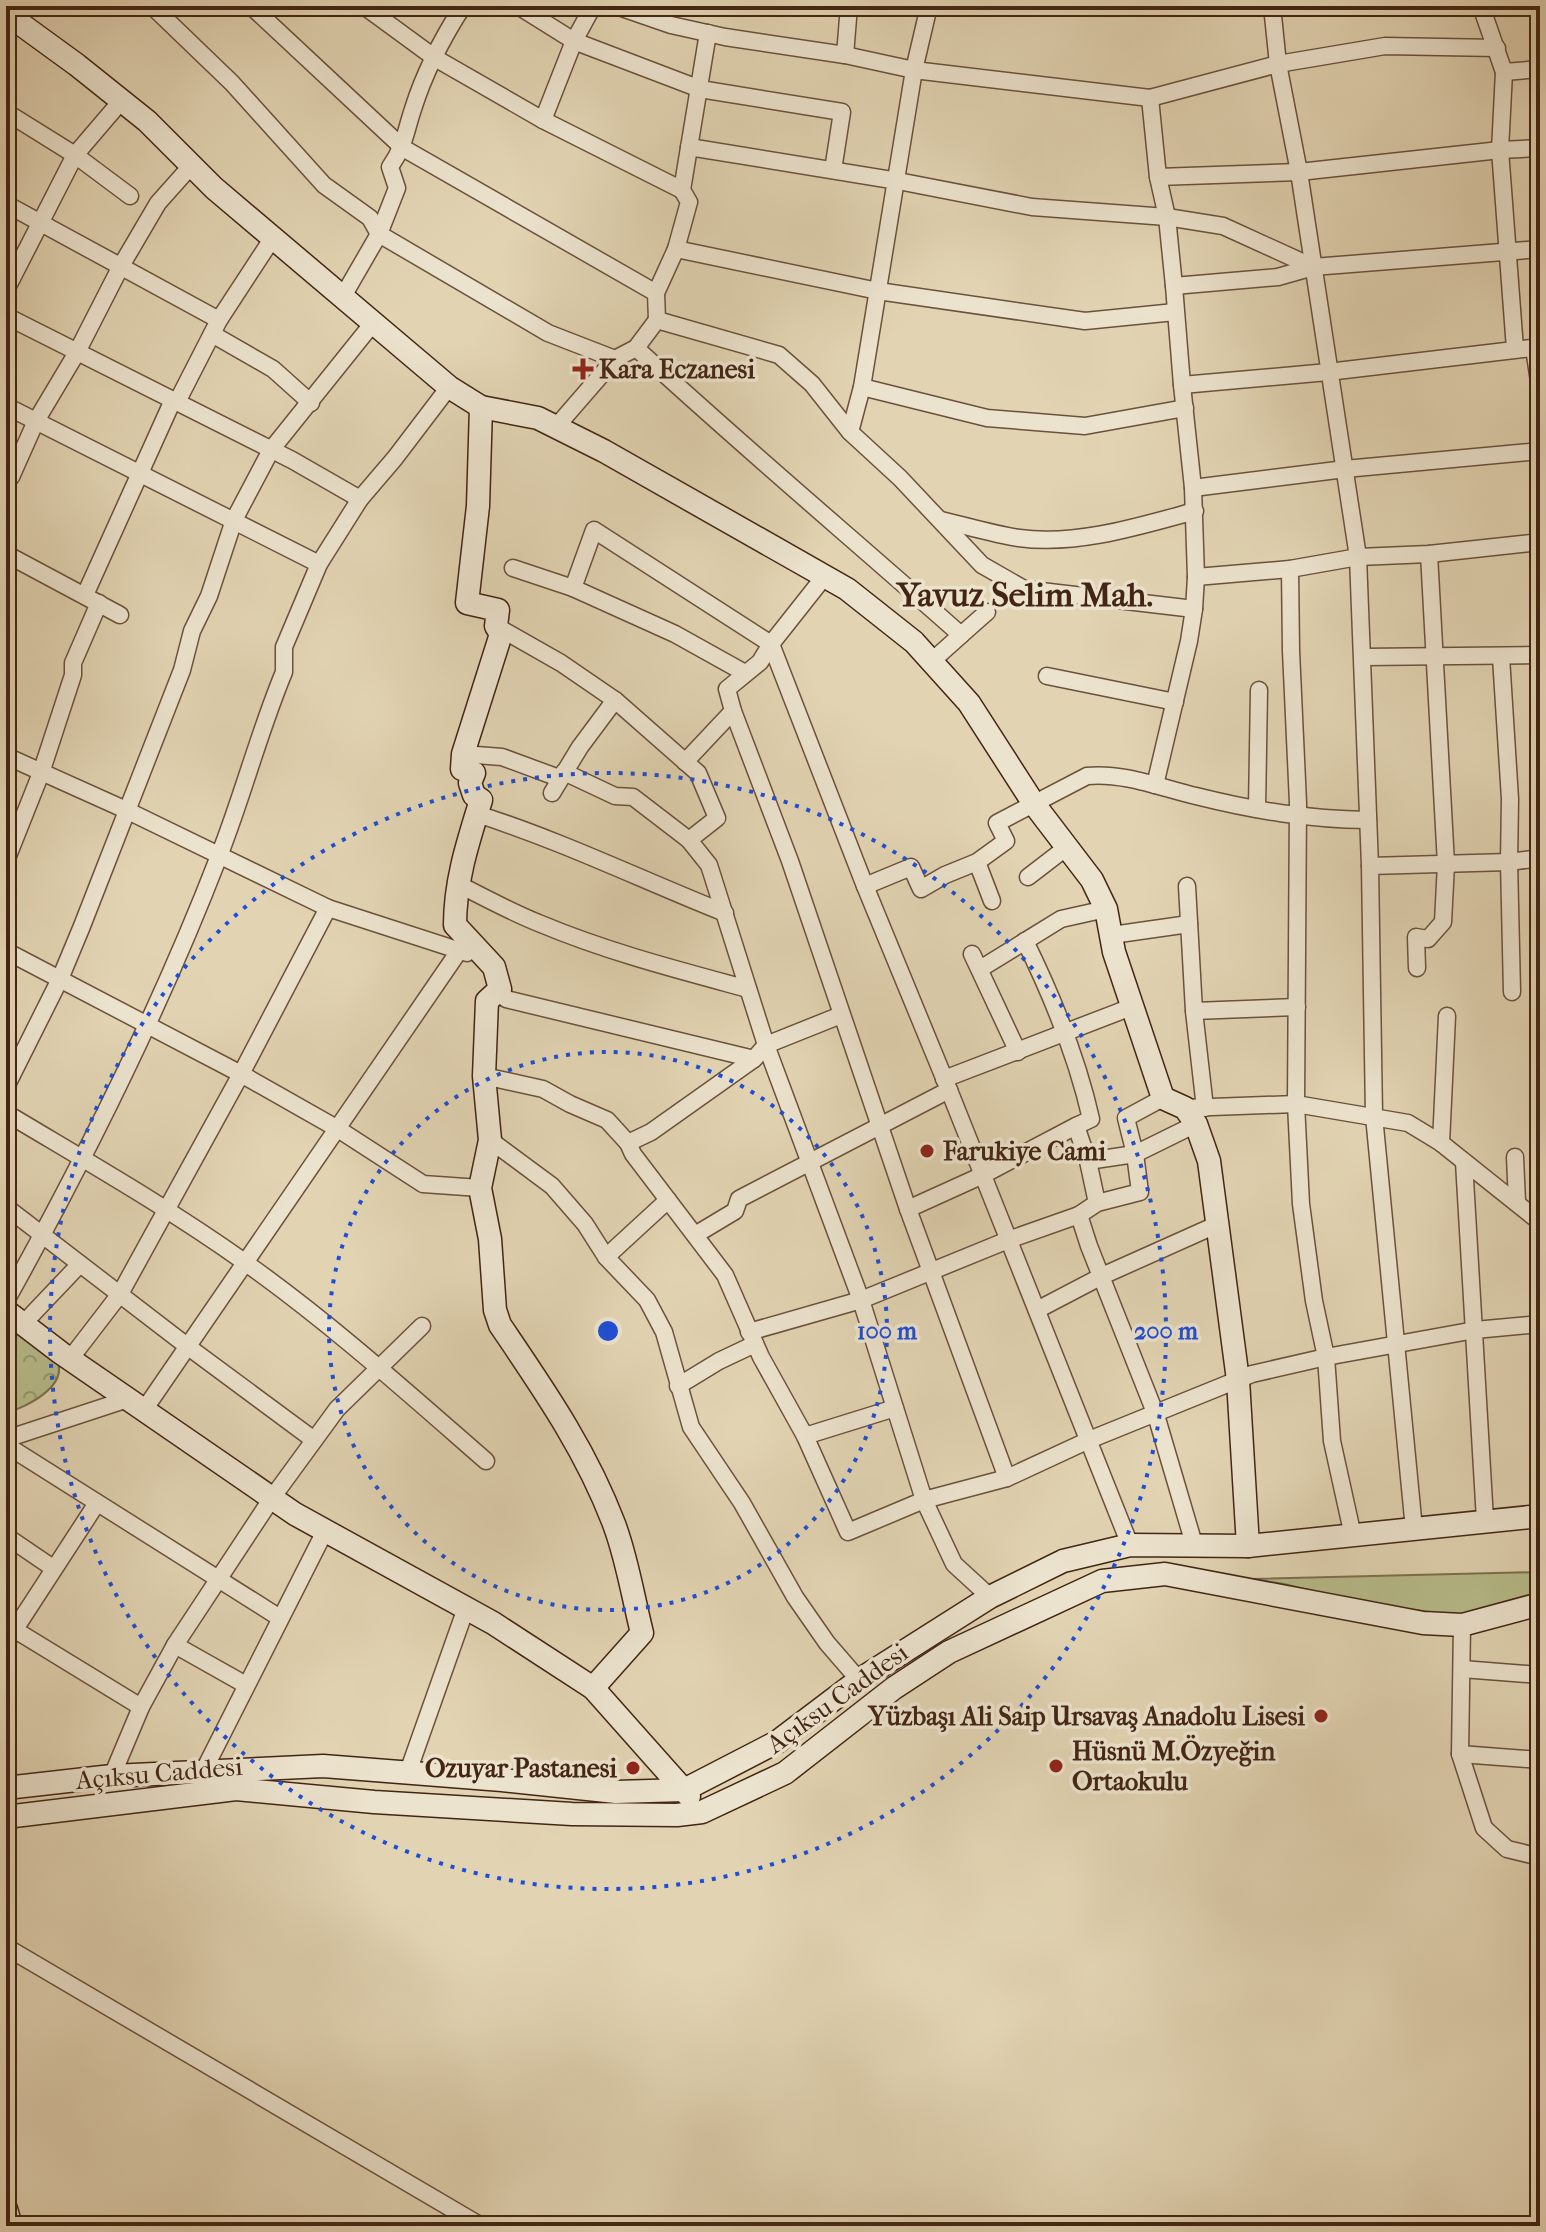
<svg xmlns="http://www.w3.org/2000/svg" width="1546" height="2232" font-family="'IM FELL French Canon',serif">
<defs>
<pattern id="forest-crowns" width="20" height="18" patternUnits="userSpaceOnUse" patternTransform="scale(2)"><rect width="20" height="18" fill="#b7bc8a"/><path d="M2 6a3 3 0 1 1 6 0M12 15a3 3 0 1 1 6 0" fill="none" stroke="#969970"/></pattern>
</defs>
<rect width="100%" height="100%" fill="#e2d4b3"/>
<filter id="stains"><feTurbulence type="fractalNoise" baseFrequency=".0025" numOctaves="4"/><feColorMatrix values="0 0 0 0 .2 0 0 0 0 .09 0 0 0 0 .02 0 0 0 .5 -.17"/></filter>
<radialGradient id="worn" r=".72"><stop offset=".6" stop-color="#630" stop-opacity="0"/><stop offset="1" stop-color="#630" stop-opacity=".3"/></radialGradient>
<polygon fill="#b7bc8a" stroke="#7d704f" stroke-width="2" points="1540,1572 1540,1592 1458,1616 1359,1602 1284,1584 1251,1579"/>
<path fill="url(#forest-crowns)" stroke="#7d704f" stroke-width="2" d="M6,1321C20,1331 41,1341 53,1354C76,1383 27,1407 6,1413Z"/>
<g fill="none" stroke-linecap="round" stroke-linejoin="round">
<defs>
<g id="street">
<polyline points="152,6 232,83 324,185 370,218 379,234 548,333 615,359"/>
<polyline points="251,6 403,148 656,293 657,320"/>
<polyline points="364,6 435,58 543,120 682,190"/>
<polyline points="518,6 574,41 700,89 842,112 833,170"/>
<polyline points="616,6 671,25 725,37 845,55 914,70 1150,98 1278,64 1385,46 1497,48"/>
<polyline points="1252,6 1274,9 1286,6"/>
<polyline points="1272,6 1278,64 1299,172 1358,557 1370,866 1374,1116 1414,1529"/>
<polyline points="1481,6 1504,72 1500,150 1515,349"/>
<polyline points="845,55 849,6"/>
<polyline points="1504,72 1540,69"/>
<polyline points="1150,98 1158,177 1167,217 1174,286 1182,385 1193,488 1196,577 1194,609 1189,641 1155,785"/>
<polyline points="6,112 75,155 130,196"/>
<polyline points="543,120 574,41 593,6"/>
<polyline points="689,147 898,181 1032,207 1167,217 1223,226 1313,267"/>
<polyline points="1158,177 1299,172 1500,150 1540,148"/>
<polyline points="6,204 219,320"/>
<polyline points="676,249 878,291 1085,321 1175,312"/>
<polyline points="1174,286 1278,277 1313,267 1540,249"/>
<polyline points="6,290 75,155 122,100"/>
<polyline points="656,293 676,249 689,202 682,190 708,33"/>
<path d="M342,298L379,234L397,188L390,167C405,145 405,133 413,109C424,74 443,37 463,6"/>
<polyline points="6,316 292,460 360,499"/>
<polyline points="212,334 273,369 311,403"/>
<path d="M636,348C742,446 853,539 961,635L932,661"/>
<polyline points="1534,348 1540,388"/>
<polyline points="1182,385 1328,372 1540,347"/>
<polyline points="862,387 987,418 1085,426 1185,408"/>
<polyline points="177,402 219,320 272,239"/>
<polyline points="6,406 319,564"/>
<polyline points="556,427 615,359 636,348 657,320 779,355 812,384 850,432 900,478 982,565 1024,589 1194,609"/>
<polyline points="850,432 862,387 914,70 929,6"/>
<polyline points="11,477 36,421 76,354 121,266 158,203 191,166"/>
<polyline points="1193,488 1345,469 1540,451"/>
<path d="M941,520C967,526 993,534 1019,538C1077,546 1140,526 1195,511"/>
<polyline points="6,554 120,615"/>
<polyline points="513,568 573,588"/>
<polyline points="1290,569 1291,651 1298,803 1296,1104 1301,1204 1314,1301 1326,1357 1332,1441 1353,1536"/>
<polyline points="824,577 771,644 760,662 727,689 733,711 790,861 908,1209 1007,1478"/>
<polyline points="1196,577 1290,569 1358,557 1429,554 1540,542"/>
<polyline points="85,595 173,400"/>
<polyline points="496,626 561,663 615,700 698,773 717,818 689,840 709,865 766,1045 861,1300 924,1500 954,1564 990,1597"/>
<polyline points="961,635 987,612"/>
<polyline points="1364,657 1540,655"/>
<polyline points="1501,657 1510,799 1509,862 1512,992"/>
<polyline points="745,673 675,634 573,588 594,530 771,644 865,886 949,1090 1130,1545"/>
<polyline points="1047,676 1175,702"/>
<polyline points="463,754 502,757 559,778"/>
<polyline points="6,756 126,810 328,908 467,953"/>
<polyline points="685,762 733,711"/>
<polyline points="564,772 615,796 633,797 689,840"/>
<polyline points="552,793 580,747 615,700"/>
<polyline points="1257,809 1259,690"/>
<path d="M477,814C562,841 642,880 725,913"/>
<polyline points="6,861 41,773 73,675 73,663 99,603"/>
<polyline points="977,862 992,901"/>
<polyline points="1370,866 1509,862 1540,858"/>
<polyline points="1028,877 1067,847"/>
<path d="M458,884C485,898 513,913 541,924C608,952 678,970 748,989"/>
<path d="M865,886L911,867L921,889L945,875L977,862L1006,841L997,823L1087,776C1122,772 1162,788 1196,796C1256,811 1307,819 1368,820"/>
<polyline points="1187,886 1194,1011 1205,1108"/>
<polyline points="1112,935 1189,924"/>
<path d="M1025,941C1053,998 1077,1057 1091,1119L1076,1126L1088,1161L1135,1154L1140,1192L1097,1203L1079,1215L1089,1246L1156,1415L1194,1544"/>
<polyline points="6,951 241,1074 338,1129 423,1184 480,1188"/>
<polyline points="972,954 1018,1052"/>
<polyline points="1417,968 1416,937 1428,939 1443,922 1446,864 1429,554"/>
<polyline points="980,969 1061,919 1106,909"/>
<polyline points="500,989 506,999 754,1059 766,1045 841,1015"/>
<polyline points="1194,1011 1297,1007"/>
<polyline points="484,1076 543,1089 570,1104 607,1120 628,1143 633,1154 725,1275 761,1357 805,1436 848,1532 924,1500 1007,1478 1089,1440 1252,1374 1326,1357 1475,1330 1540,1324"/>
<polyline points="944,1079 1134,1006"/>
<polyline points="6,1087 60,979 82,926 182,670 192,631 209,596 234,520 271,450 373,323"/>
<polyline points="1163,1098 1126,1118 1135,1154 1196,1124"/>
<polyline points="1185,1108 1296,1104 1408,1123 1441,1143 1540,1222"/>
<path d="M6,1113C86,1161 167,1207 243,1261C328,1321 407,1392 486,1461"/>
<polyline points="490,1140 552,1186 585,1224 606,1257 647,1300 664,1332 691,1427 742,1503 795,1597 827,1643 859,1680"/>
<polyline points="628,1143 651,1132 754,1059"/>
<polyline points="1441,1143 1447,1016"/>
<polyline points="1515,1157 1517,1202"/>
<polyline points="1088,1161 1097,1203"/>
<polyline points="1464,1162 1485,1520"/>
<polyline points="6,1207 187,1346 314,1440"/>
<polyline points="908,1209 983,1175 1076,1126"/>
<polyline points="695,1235 735,1211 739,1199 949,1090"/>
<polyline points="606,1257 668,1200"/>
<path d="M6,1301C86,1157 160,1009 219,856C243,795 259,732 284,672V647L319,564L360,499L395,458L449,387"/>
<polyline points="1037,1310 1102,1276 1216,1225"/>
<polyline points="23,1324 80,1264"/>
<polyline points="749,1332 861,1300 1008,1240 1079,1215"/>
<polyline points="70,1359 120,1294 241,1074 328,908"/>
<polyline points="678,1386 719,1361 755,1344"/>
<polyline points="144,1410 459,951"/>
<polyline points="805,1436 895,1408"/>
<polyline points="6,1439 128,1399"/>
<polyline points="6,1445 280,1618"/>
<polyline points="6,1536 53,1568"/>
<polyline points="7,1625 141,1707"/>
<polyline points="1462,1625 1460,1754 1484,1828 1507,1849 1540,1857"/>
<polyline points="6,1643 97,1503"/>
<polyline points="175,1645 246,1685"/>
<polyline points="1462,1669 1540,1675"/>
<polyline points="1460,1754 1540,1760"/>
<polyline points="203,1772 325,1531"/>
<polyline points="408,1772 466,1608"/>
<polyline points="112,1776 141,1707 175,1645 272,1498 337,1409 422,1326"/>
<polyline points="6,1947 481,2226"/>
</g>
<g id="secondary">
<polyline points="6,16 22,25 77,65 147,121 214,188 449,387 481,407 538,418 604,451 847,589 914,642 969,703 1034,804 1092,880 1106,909 1114,952 1163,1098 1185,1108 1196,1124 1209,1161 1238,1380 1248,1546"/>
<path d="M481,407L478,506L467,603L498,610L496,626L501,634L463,754L462,769L474,773L470,783L474,795L481,800C468,842 455,881 455,925L494,967L500,989L487,1001L484,1076L490,1140L480,1188L490,1239L495,1310L500,1325C544,1390 586,1450 614,1524C627,1558 633,1597 642,1633L593,1688"/>
<polyline points="6,1311 61,1353 295,1514 493,1623 593,1688 689,1796"/>
<polyline points="6,1788 112,1776 323,1766 502,1780 616,1792 684,1790 777,1742 859,1680 990,1597 1063,1561 1130,1545 1248,1546 1540,1516"/>
<polyline points="6,1817 236,1789 374,1802 572,1814 677,1815 702,1812 785,1773 894,1688 949,1652 1102,1581 1165,1574 1423,1623 1462,1625 1540,1604"/>
<polyline points="6,2209 11,2226"/>
</g>
</defs>
<use href="#street" stroke="#6b513c" stroke-width="19"/>
<use href="#secondary" stroke="#432514" stroke-width="25"/>
<use href="#street" stroke="#ece3ce" stroke-width="16"/>
<use href="#secondary" stroke="#ece3ce" stroke-width="22"/>
</g>
<g fill="none" stroke="#1d4ed8" stroke-width="4" stroke-dasharray="4 8">
<circle cx="608" cy="1331" r="279"/>
<circle cx="608" cy="1331" r="558"/>
</g>
<g fill="#8f2418" stroke="#ece3ce" stroke-width="3">
<path d="M579 357h8v8h8v8h-8v8h-8v-8h-8v-8h8z"/>
<circle cx="927" cy="1151" r="8"/>
<circle cx="1321" cy="1716" r="8"/>
<circle cx="1056" cy="1766" r="8"/>
<circle cx="633" cy="1768" r="8"/>
</g>
<g text-anchor="middle" stroke-width="7" stroke-linejoin="round" paint-order="stroke">
<g font-size="26" font-weight="bold" fill="#432514" stroke="#ece3ce" text-anchor="start">
<text x="599" y="378">Kara Eczanesi</text>
<text x="943" y="1160">Farukiye Cami</text>
<text x="1305" y="1725" text-anchor="end">Yüzbaşı Ali Saip Ursavaş Anadolu Lisesi</text>
<text x="1072" y="1760">Hüsnü M.Özyeğin<tspan x="1072" dy="30">Ortaokulu</tspan></text>
<text x="617" y="1777" text-anchor="end">Ozuyar Pastanesi</text>
</g>
<g font-size="26" fill="#432514" stroke="#ece3ce">
<text transform="translate(837 1698) rotate(-36)" y="9">Açıksu Caddesi</text>
<text transform="translate(159 1773) rotate(-5)" y="9">Açıksu Caddesi</text>
</g>
<g font-size="34" font-weight="bold" fill="#432514" stroke="#ece3ce">
<text x="1025" y="606">Yavuz Selim Mah.</text>
</g>
</g>
<circle cx="608" cy="1331" r="12" fill="#1d4ed8" stroke="#ece3ce" stroke-width="4"/>
<g font-size="24" text-anchor="middle" font-weight="bold" fill="#1d4ed8" stroke="#ece3ce" stroke-width="7" stroke-linejoin="round" paint-order="stroke">
<text x="887" y="1339">100 m</text>
<text x="1166" y="1339">200 m</text>
</g>
<rect width="1546" height="2232" fill="none" stroke="#e2d4b3" stroke-width="32"/>
<rect x="8" y="8" width="1530" height="2216" fill="none" stroke="#432514" stroke-width="4"/>
<rect x="16" y="16" width="1514" height="2200" fill="none" stroke="#432514" stroke-width="2"/>
<rect width="100%" height="100%" filter="url(#stains)"/>
<rect width="100%" height="100%" fill="url(#worn)"/>
</svg>
